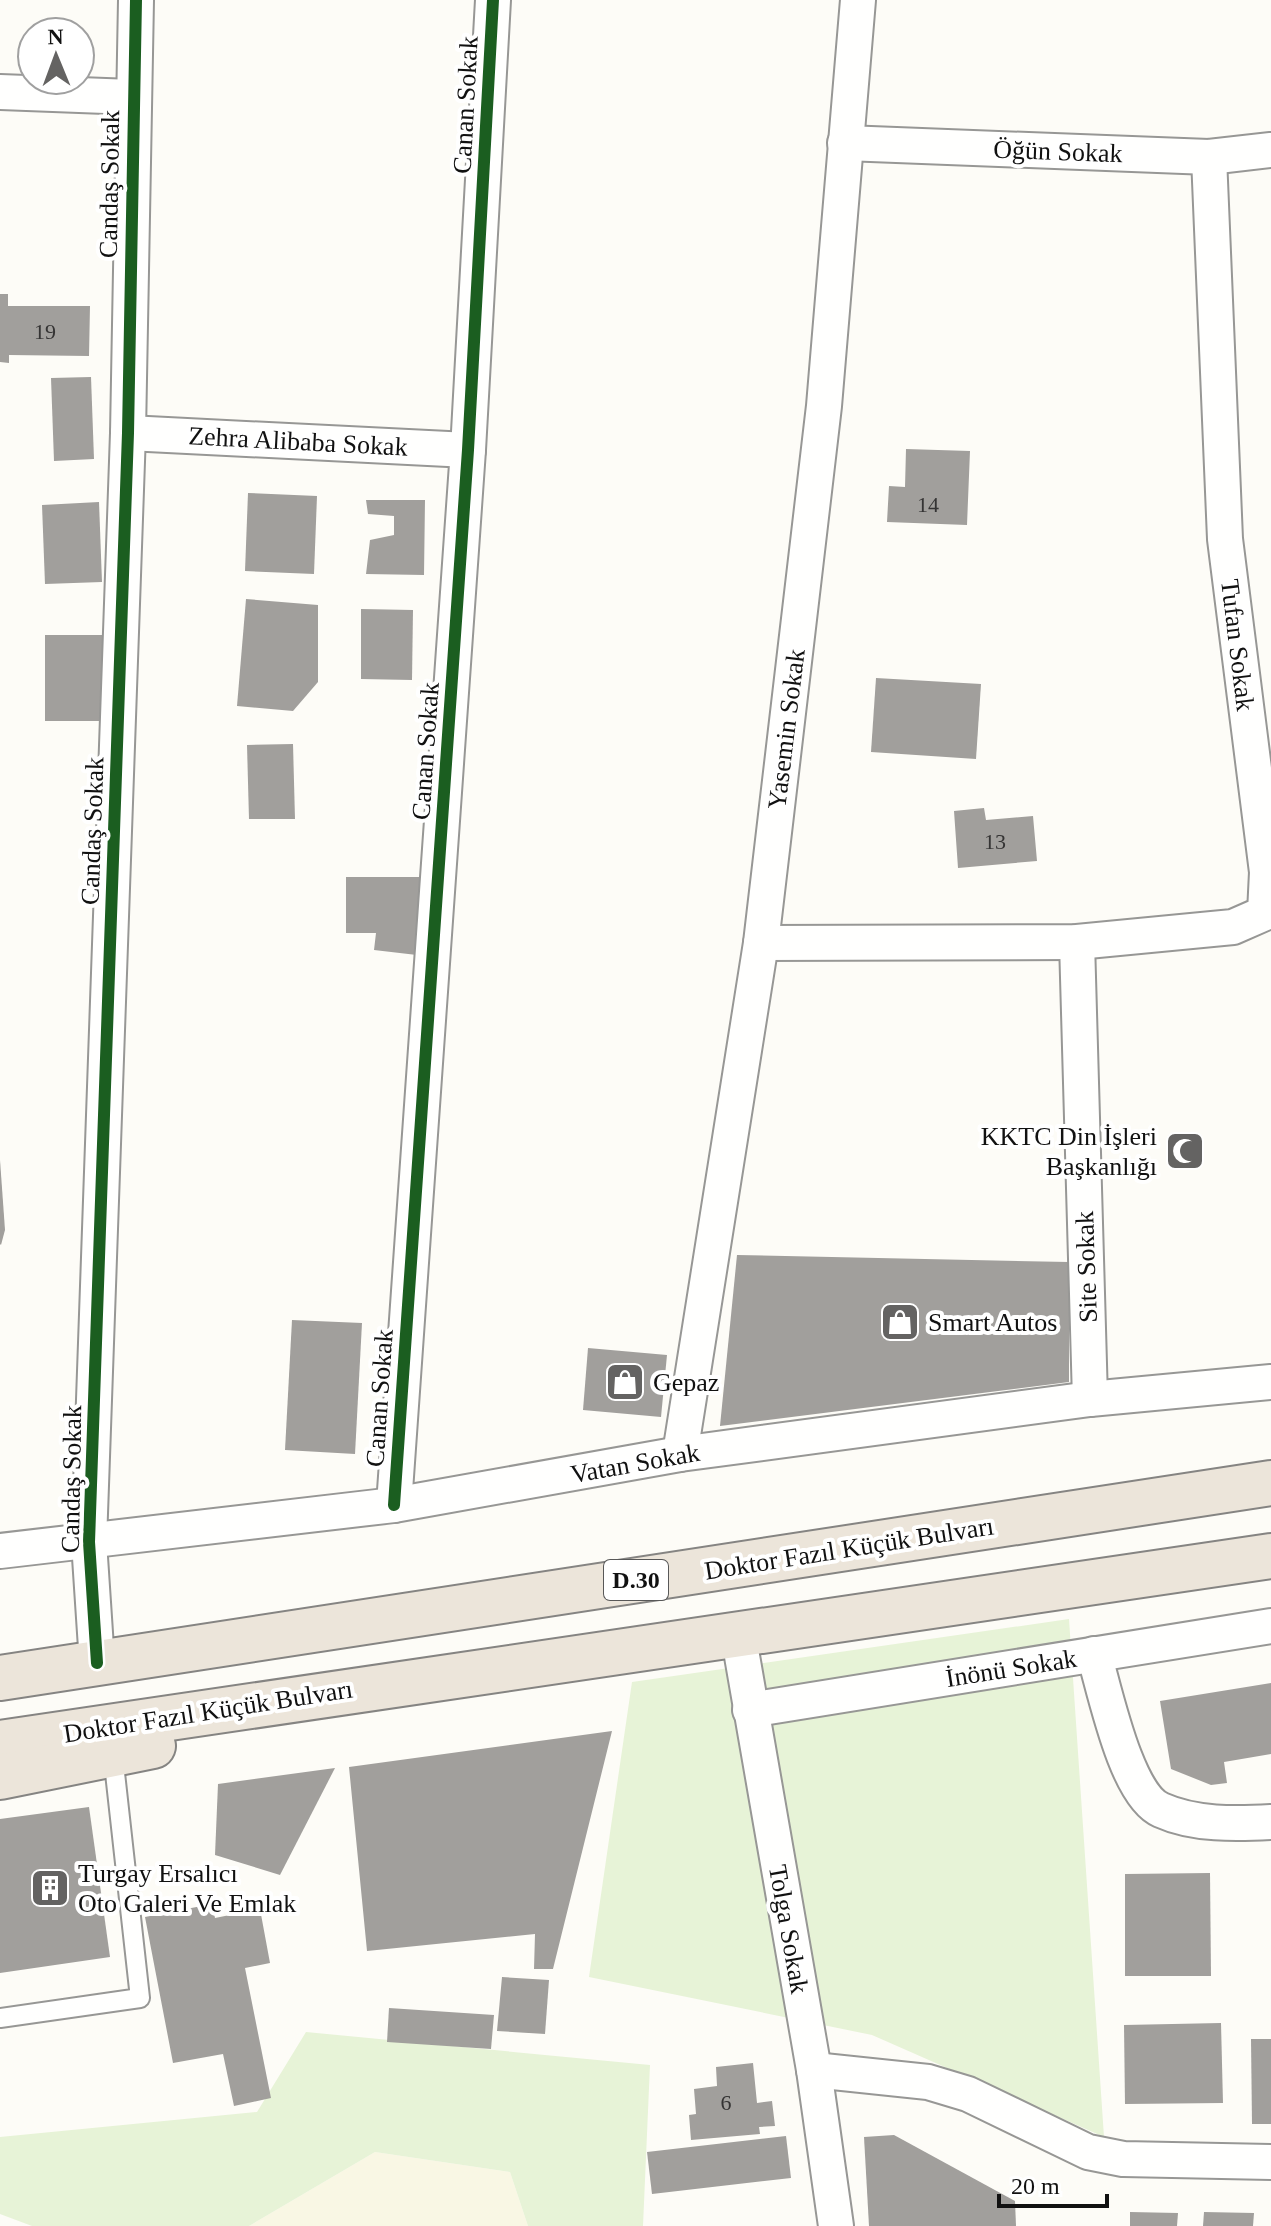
<svg xmlns="http://www.w3.org/2000/svg" width="1271" height="2226" font-family="'Times New Roman',serif">
<rect width="100%" height="100%" fill="#fdfcf7"/>
<polygon fill="#f9f7e4" points="375,2152 510,2172 528,2226 249,2226"/>
<g fill="#e7f3d7">
<polygon points="1069,1619 1104,2137 872,2035 589,1977 632,1682"/>
<polygon points="306,2032 650,2065 643,2226 528,2226 510,2172 375,2152 249,2226 32,2226 0,2214 0,2137 257,2112"/>
</g>
<g fill="#a19f9c">
<polygon points="0,294 8,294 8,306 90,306 89,356 9,355 9,363 0,362"/>
<polygon points="91,377 94,459 54,461 51,378"/>
<polygon points="906,449 970,451 967,525 887,522 889,486 905,487"/>
<polygon points="248,493 317,496 314,574 245,571"/>
<polygon points="366,500 425,500 424,575 366,574 370,540 394,535 394,516 368,514"/>
<polygon points="99,502 102,582 45,584 42,505"/>
<polygon points="246,599 318,605 318,682 293,711 237,706"/>
<polygon points="361,609 413,610 412,680 361,679"/>
<rect x="45" y="635" width="67" height="86"/>
<polygon points="876,678 981,684 976,759 871,752"/>
<polygon points="293,744 295,819 249,819 247,745"/>
<polygon points="984,808 986,820 1033,816 1037,861 958,868 954,811"/>
<polygon points="346,877 442,877 434,957 374,950 376,933 346,933"/>
<polygon points="0,1160 5,1230 1,1245 0,1244"/>
<polygon points="737,1255 1069,1262 1069,1382 720,1426"/>
<polygon points="292,1320 362,1323 355,1454 285,1450"/>
<polygon points="588,1348 667,1355 661,1417 583,1410"/>
<polygon points="1271,1683 1271,1754 1224,1762 1227,1783 1211,1785 1171,1769 1160,1701"/>
<polygon points="612,1731 553,1969 534,1969 535,1934 367,1951 349,1767"/>
<polygon points="335,1768 280,1875 215,1855 218,1784"/>
<polygon points="89,1807 110,1957 0,1973 0,1819"/>
<polygon points="1210,1873 1211,1976 1125,1976 1125,1874"/>
<polygon points="212,1904 215,1918 260,1909 270,1963 245,1968 271,2098 234,2106 223,2054 173,2063 145,1917"/>
<polygon points="502,1977 549,1980 545,2034 497,2031"/>
<polygon points="389,2008 494,2015 491,2049 387,2042"/>
<polygon points="1221,2023 1223,2103 1125,2104 1124,2025"/>
<polygon points="1251,2039 1271,2039 1271,2124 1252,2124"/>
<polygon points="753,2063 757,2103 772,2101 775,2126 759,2127 760,2134 691,2140 689,2115 696,2114 694,2089 717,2086 716,2067"/>
<polygon points="894,2135 1015,2201 1016,2226 869,2226 864,2137"/>
<polygon points="786,2136 791,2178 652,2194 647,2152"/>
<polygon points="1130,2212 1178,2213 1177,2226 1130,2226"/>
<polygon points="1204,2212 1254,2213 1253,2226 1203,2226"/>
</g>
<g fill="none" stroke-linecap="round" stroke-linejoin="round">
<defs>
<polyline id="service" points="0,2018 140,1998 113,1755"/>
<g id="minor">
<polyline points="0,92 132,97"/>
<polyline points="845,143 1209,157 1271,150"/>
<polyline points="128,433 468,450"/>
<polyline points="1077,942 1090,1399"/>
<polyline points="761,943 1077,942 1233,927 1265,913 1267,872 1225,539 1209,157"/>
<polyline points="680,1454 761,943 824,406 858,0"/>
<polyline points="394,1505 468,450 493,0"/>
<polyline points="0,1551 394,1505 680,1454 1090,1399 1271,1382"/>
<polyline points="738,1633 814,2070 836,2226"/>
<path d="M1094,1654C1105,1691 1126,1795 1161,1810C1194,1825 1236,1824 1271,1822"/>
<polyline points="97,1663 89,1542 128,433 136,0"/>
<polyline points="750,1710 1271,1626"/>
<polyline points="814,2070 928,2082 968,2094 1088,2152 1123,2159 1271,2162"/>
</g>
<g id="trunk">
<polyline points="0,1678 1271,1483"/>
<polyline points="0,1743 1271,1556"/>
<polyline points="0,1777 153,1746"/>
</g>
</defs>
<use href="#service" stroke="#979795" stroke-width="22"/>
<use href="#minor" stroke="#979795" stroke-width="38"/>
<use href="#trunk" stroke="#858482" stroke-width="48"/>
<use href="#service" stroke="#fffffe" stroke-width="18"/>
<use href="#minor" stroke="#fffffe" stroke-width="34"/>
<use href="#trunk" stroke="#ece5da" stroke-width="44"/>
<defs>
<g id="cycleway">
<polyline points="394,1505 468,450 493,0"/>
<polyline points="97,1663 89,1542 128,433 136,0"/>
</g>
</defs>
<use href="#cycleway" stroke="#fff" stroke-width="17"/>
<use href="#cycleway" stroke="#1b5e20" stroke-width="12"/>
</g>
<defs>
<symbol id="mosque-square" viewBox="-11 -11 22 22"><rect x="-9" y="-9" width="18" height="18" rx="4" fill="#646362" stroke="#fff"/><path d="M3.5-4.9A6 6 0 1 0 3.5 4.9A5 5 0 1 1 3.5-4.9Z" fill="#fff"/></symbol>
<symbol id="shop-square" viewBox="-11 -11 22 22"><rect x="-9" y="-9" width="18" height="18" rx="4" fill="#646362" stroke="#fff"/><path d="M-5-2.5h2.3a2.7 3.5 0 0 1 5.4 0H5L5.5 6h-11ZM-1.5-2.5h3a1.5 2.3 0 0 0-3 0Z" fill="#fff"/></symbol>
<symbol id="building-square" viewBox="-11 -11 22 22"><rect x="-9" y="-9" width="18" height="18" rx="4" fill="#646362" stroke="#fff"/><path d="M-4-6H4V6H1V3H-1V6H-4ZM-2.5-4.3h1.7v1.8h-1.7ZM.8-4.3h1.7v1.8H.8ZM-2.5-1h1.7V.8h-1.7ZM.8-1h1.7V.8H.8Z" fill="#fff"/></symbol>
</defs>
<g fill-rule="evenodd">
<use href="#mosque-square" x="1163" y="1129" width="44" height="44"/>
<use href="#shop-square" x="878" y="1300" width="44" height="44"/>
<use href="#shop-square" x="603" y="1360" width="44" height="44"/>
<use href="#building-square" x="28" y="1866" width="44" height="44"/>
</g>
<g text-anchor="middle" stroke-width="8" stroke-linejoin="round" paint-order="stroke">
<g font-size="22" fill="#353434">
<text x="45" y="339">19</text>
<text x="928" y="512">14</text>
<text x="995" y="849">13</text>
<text x="726" y="2110">6</text>
</g>
<rect fill="#fff" stroke="#585858" stroke-width="2" x="604" y="1560" width="64" height="40" rx="6"/>
<g font-size="24" font-weight="bold" fill="#111">
<text x="636" y="1588">D.30</text>
</g>
<g font-size="26" fill="#111" stroke="#fff">
<text transform="translate(465 105) rotate(-87)" y="9">Canan Sokak</text>
<text transform="translate(1058 151) rotate(2)" y="9">Öğün Sokak</text>
<text transform="translate(109 184) rotate(-89)" y="9">Candaş Sokak</text>
<text transform="translate(298 441) rotate(3)" y="9">Zehra Alibaba Sokak</text>
<text transform="translate(1238 645) rotate(83)" y="9">Tufan Sokak</text>
<text transform="translate(786 729) rotate(-83)" y="9">Yasemin Sokak</text>
<text transform="translate(425 751) rotate(-86)" y="9">Canan Sokak</text>
<text transform="translate(92 831) rotate(-88)" y="9">Candaş Sokak</text>
<text transform="translate(1086 1267) rotate(-92)" y="9">Site Sokak</text>
<text transform="translate(379 1398) rotate(-86)" y="9">Canan Sokak</text>
<text transform="translate(635 1463) rotate(-10)" y="9">Vatan Sokak</text>
<text transform="translate(71 1479) rotate(-89)" y="9">Candaş Sokak</text>
<text transform="translate(849 1548) rotate(-9)" y="9">Doktor Fazıl Küçük Bulvarı</text>
<text transform="translate(1011 1668) rotate(-9)" y="9">İnönü Sokak</text>
<text transform="translate(208 1711) rotate(-9)" y="9">Doktor Fazıl Küçük Bulvarı</text>
<text transform="translate(789 1929) rotate(80)" y="9">Tolga Sokak</text>
</g>
<g font-size="26" fill="#111" stroke="#fff" text-anchor="start">
<text x="1157" y="1145" text-anchor="end">KKTC Din İşleri<tspan x="1157" dy="30">Başkanlığı</tspan></text>
<text x="928" y="1331">Smart Autos</text>
<text x="653" y="1391">Gepaz</text>
<text x="78" y="1882">Turgay Ersalıcı<tspan x="78" dy="30">Oto Galeri Ve Emlak</tspan></text>
</g>
</g>
<g transform="translate(56 56) rotate(359)"><circle r="38" fill="#ffffff" stroke="#a0a0a0" stroke-width="2"/>
<path d="M0-6L14 30L0 20L-14 30Z" fill="#646362"/>
<text y="-12" font-size="22" font-weight="bold" text-anchor="middle" fill="#111111">N</text>
</g>
<path d="M999 2194v12h108v-12" fill="none" stroke="#111111" stroke-width="4"/>
<text x="1011" y="2194" font-size="24" fill="#111111" stroke="#ffffff" stroke-width="6" paint-order="stroke">20 m</text>
</svg>
